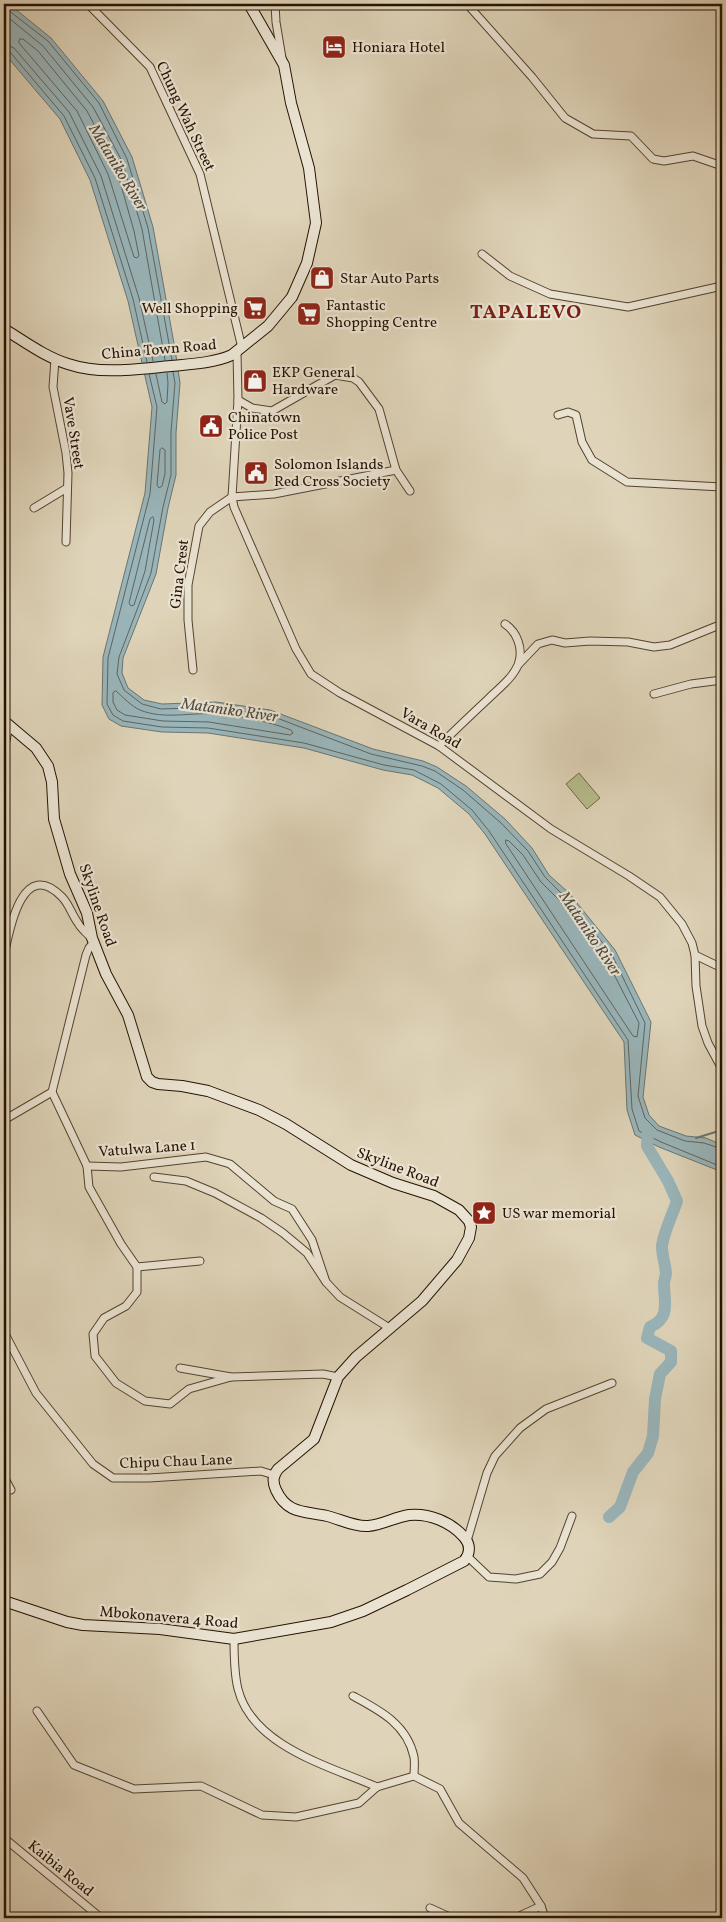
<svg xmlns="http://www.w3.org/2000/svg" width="726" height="1922" font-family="Vollkorn,serif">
<rect width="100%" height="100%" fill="#dfd4b9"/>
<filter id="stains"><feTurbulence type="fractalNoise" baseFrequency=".004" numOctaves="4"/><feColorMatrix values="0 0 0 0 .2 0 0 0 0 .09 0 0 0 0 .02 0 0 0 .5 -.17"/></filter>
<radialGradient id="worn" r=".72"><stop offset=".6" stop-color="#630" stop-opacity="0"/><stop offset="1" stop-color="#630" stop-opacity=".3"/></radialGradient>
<polygon fill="#b6bc8c" stroke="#6e6746" points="579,773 600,798 587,809 566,784"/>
<polygon fill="#99b5ba" stroke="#6b7470" points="4,4 9,4 51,38 103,101 132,157 153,227 175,349 180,383 176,433 176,475 168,508 156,574 123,658 122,673 128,688 144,700 162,704 216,702 270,710 373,749 423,761 437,767 466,786 505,819 532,848 549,875 569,893 615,950 651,1022 643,1097 649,1115 659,1126 686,1136 706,1138 722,1145 722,1172 659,1147 635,1135 627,1110 624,1042 485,834 469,814 438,788 412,775 383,770 304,748 208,733 162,732 121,726 109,719 102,705 103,657 145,493 152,407 128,301 90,180 60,119 4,53"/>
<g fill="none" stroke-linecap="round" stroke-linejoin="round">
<g stroke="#5f645d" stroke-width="1">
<polyline points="6,4 8,10 48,41 99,103 127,159 148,228 172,360"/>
<polyline points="4,14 43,46 93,107 122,161 142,229 165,360"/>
<polygon points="20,39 23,39 38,51 87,111 115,164 134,231 139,256 137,258 134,257 108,174 77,111 19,43"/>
<polyline points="4,44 14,48 69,112 101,176 139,298 153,361"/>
<polyline points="4,50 10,52 64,116 95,178 133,299 147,362"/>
<polyline points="173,372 175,383 171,432 171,475 163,507 151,573 119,657 117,674 124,690 142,704 161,709 216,707 269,715 371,754 422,766 435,771 463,790 501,823 528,851 545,877 565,897 611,953 645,1023 638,1096 645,1118 657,1130 685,1141 704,1143 722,1149"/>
<polyline points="149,374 157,407 150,494 108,658 107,704 113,715 123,721 162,727 208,728 304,743 384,765 414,770 441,784 472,810 489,831 628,1040 632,1109 639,1131 661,1142 722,1167"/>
<polyline points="156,374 162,402 165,404 167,402 168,383 167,373"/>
<polygon points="162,448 165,450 165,474 162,486 159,488 157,485 160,450"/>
<polygon points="153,517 154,520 145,571 134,605 131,606 129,603 150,519"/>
<path d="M116,691C123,697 131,706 140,710C164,720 191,712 216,714C242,716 267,721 291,730L293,733L290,735L209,722L163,721L125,715L117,710L113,702V693Z"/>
<polygon points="506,840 509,841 523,855 541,882 560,901 605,957 639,1023 637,1037 633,1036 506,844"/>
</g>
<polyline stroke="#6b7470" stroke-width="2" points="696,1138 722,1130"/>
<path stroke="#99b5ba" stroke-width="12" d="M609,1517L620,1507L633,1472L648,1453L653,1436L655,1399L660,1374L671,1362V1351L647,1338L650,1327C671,1318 664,1302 664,1284C664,1280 666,1276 666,1273C665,1263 662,1256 662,1246C664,1231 672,1216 677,1201L668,1181L647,1146L648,1131"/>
<defs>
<g id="street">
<polyline points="88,4 150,67 200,174 242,348"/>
<polyline points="275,4 276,22 282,58"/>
<polyline points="467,4 532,77 565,118 593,134 631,136 653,159 664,161 693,156 722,166"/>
<polyline points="482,254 510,276 550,294 628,307 722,286"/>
<polyline points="237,352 238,400 232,497 234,507 296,649 311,674 340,693 439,746 551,829 629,876 660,897 682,924 692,943 695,955 696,986 702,1026 708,1043 722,1069"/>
<polyline points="55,359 53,387 66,453 68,473 66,542"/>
<polyline points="238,400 252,408 272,411 335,375 353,378 359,382 379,409 396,470 410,491"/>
<polyline points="558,415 568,412 576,415 582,442 592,460 627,482 722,487"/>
<polyline points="34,508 67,488"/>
<polyline points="519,664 538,644 552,640 565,643 590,641 628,642 654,647 670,645 722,624"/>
<polyline points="193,670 188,620 188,585 199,526 210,512 232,497 274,494 396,470"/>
<polyline points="654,694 691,684 722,680"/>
<path d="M439,746C455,730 471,715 487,700C498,689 512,679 518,665C524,649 517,632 505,624"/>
<polyline points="4,751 9,725"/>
<polyline points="695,955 722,968"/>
<path d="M4,956C9,931 22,856 62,897C69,904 72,915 78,923C81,929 87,933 91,938"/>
<polyline points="52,1092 87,1166 89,1187 121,1244 137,1267 200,1261"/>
<polyline points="4,1120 52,1092 86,955 89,948 94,942"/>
<polyline points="87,1166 121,1167 206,1157 230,1164 274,1201 292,1209 312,1240 326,1282"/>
<polyline points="154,1177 186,1181 215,1193 261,1218 283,1233 307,1253 326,1282 340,1297 391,1329"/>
<polyline points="137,1267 137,1292 126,1306 104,1318 93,1334 95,1356 116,1383 145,1401 170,1404 189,1389 231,1377"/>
<polyline points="4,1332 36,1393 93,1464 113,1478 149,1478 261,1471 274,1475"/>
<polyline points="180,1368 231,1377 323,1374 338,1377"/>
<polyline points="4,1477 11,1490"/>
<polyline points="467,1541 487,1473 495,1456 520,1428 546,1409 612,1383"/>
<polyline points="468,1557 489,1577 516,1579 540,1574 552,1562 560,1548 572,1516"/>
<path d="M234,1639C234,1656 234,1673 238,1689C252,1746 329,1766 377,1787"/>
<path d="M353,1696C379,1710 407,1724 414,1757C415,1763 414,1770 414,1776"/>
<polyline points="37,1711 74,1765 134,1789 201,1786 262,1815 296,1817 359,1803 377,1787 414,1776 440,1789 459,1823 523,1878 541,1906 545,1918"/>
<polyline points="4,1838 101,1918"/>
<polyline points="430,1908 452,1918"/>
<polyline points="515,1918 541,1906"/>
</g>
<g id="secondary">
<path d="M4,329C24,341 45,357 68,364C101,375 137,369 171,366C191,364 214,363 232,355L268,326L292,297L307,263L316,223L309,168L291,103L284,65L249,4"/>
<path d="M4,721L36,748L48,766L52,782L54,819L70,874L87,913L92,938L106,974L128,1015L147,1077L152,1082L158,1084L182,1086L208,1091L259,1110L286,1124L351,1165L393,1183L434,1196L459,1210L469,1221L471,1227L469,1238L457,1260L422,1301L356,1357L338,1377L314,1439L278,1469C273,1476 272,1481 276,1490C287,1514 304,1511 327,1516C340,1519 354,1527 368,1526C382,1525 395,1517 409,1515C429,1513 451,1522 464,1537C471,1545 470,1554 464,1561L407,1590L363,1611L331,1622L234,1639L160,1629L83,1625L67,1622L4,1601"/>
</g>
</defs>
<use href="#street" stroke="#54422e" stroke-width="9"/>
<use href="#secondary" stroke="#251200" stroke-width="12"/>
<use href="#street" stroke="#eae3d2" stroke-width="7"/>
<use href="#secondary" stroke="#eae3d2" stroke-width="10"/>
</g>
<defs>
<symbol id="hotel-square" viewBox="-11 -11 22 22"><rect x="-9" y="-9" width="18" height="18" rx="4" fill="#8f2418" stroke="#eae3d2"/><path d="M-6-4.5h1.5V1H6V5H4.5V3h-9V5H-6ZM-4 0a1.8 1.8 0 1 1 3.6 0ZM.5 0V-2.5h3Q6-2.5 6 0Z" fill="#fff"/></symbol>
<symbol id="shop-square" viewBox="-11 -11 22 22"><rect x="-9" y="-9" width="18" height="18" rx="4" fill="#8f2418" stroke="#eae3d2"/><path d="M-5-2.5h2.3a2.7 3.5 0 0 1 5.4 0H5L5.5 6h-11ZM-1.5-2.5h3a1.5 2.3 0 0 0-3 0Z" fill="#fff"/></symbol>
<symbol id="supermarket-square" viewBox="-11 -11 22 22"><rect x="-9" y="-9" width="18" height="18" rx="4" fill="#8f2418" stroke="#eae3d2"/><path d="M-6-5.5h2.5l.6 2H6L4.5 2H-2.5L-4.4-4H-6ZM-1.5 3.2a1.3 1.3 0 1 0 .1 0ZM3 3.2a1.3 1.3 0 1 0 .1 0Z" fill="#fff"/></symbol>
<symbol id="civic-square" viewBox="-11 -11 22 22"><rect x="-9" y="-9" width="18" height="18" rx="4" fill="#8f2418" stroke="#eae3d2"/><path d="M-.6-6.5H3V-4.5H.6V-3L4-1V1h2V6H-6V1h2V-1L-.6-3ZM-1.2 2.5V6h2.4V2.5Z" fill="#fff"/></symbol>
<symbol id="sight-square" viewBox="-11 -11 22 22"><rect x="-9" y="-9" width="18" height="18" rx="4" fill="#8f2418" stroke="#eae3d2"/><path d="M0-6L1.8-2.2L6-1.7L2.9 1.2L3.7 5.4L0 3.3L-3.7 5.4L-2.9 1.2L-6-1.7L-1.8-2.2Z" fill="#fff"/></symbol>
</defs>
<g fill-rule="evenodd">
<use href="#hotel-square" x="320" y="33" width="28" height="28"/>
<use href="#shop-square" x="308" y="264" width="28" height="28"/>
<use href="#supermarket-square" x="241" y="294" width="28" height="28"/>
<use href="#supermarket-square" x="295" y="300" width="28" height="28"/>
<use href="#shop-square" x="241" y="367" width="28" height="28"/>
<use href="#civic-square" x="197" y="412" width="28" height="28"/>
<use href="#civic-square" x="242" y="459" width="28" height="28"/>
<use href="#sight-square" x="470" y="1199" width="28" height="28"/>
</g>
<g text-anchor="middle" stroke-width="4.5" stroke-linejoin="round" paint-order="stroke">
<g font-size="15" fill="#251200" stroke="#eae3d2" text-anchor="start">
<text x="352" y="52">Honiara Hotel</text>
<text x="340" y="283">Star Auto Parts</text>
<text x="326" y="310">Fantastic<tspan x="326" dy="17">Shopping Centre</tspan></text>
<text x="238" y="313" text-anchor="end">Well Shopping</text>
<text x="272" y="377">EKP General<tspan x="272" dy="17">Hardware</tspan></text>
<text x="228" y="422">Chinatown<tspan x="228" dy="17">Police Post</tspan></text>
<text x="274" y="469">Solomon Islands<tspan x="274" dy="17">Red Cross Society</tspan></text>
<text x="502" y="1218">US war memorial</text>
</g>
<g font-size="15" fill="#251200" stroke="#eae3d2">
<text transform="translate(186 116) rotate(65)" y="5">Chung Wah Street</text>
<text transform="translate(159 349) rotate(-5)" y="5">China Town Road</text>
<text transform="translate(74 433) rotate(81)" y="5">Vave Street</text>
<text transform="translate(179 574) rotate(-83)" y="5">Gina Crest</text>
<text transform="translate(431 728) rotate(30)" y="5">Vara Road</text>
<text transform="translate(98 905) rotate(71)" y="5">Skyline Road</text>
<text transform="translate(147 1148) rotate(-4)" y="5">Vatulwa Lane 1</text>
<text transform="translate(398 1167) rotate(21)" y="5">Skyline Road</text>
<text transform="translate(176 1461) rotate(-2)" y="5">Chipu Chau Lane</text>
<text transform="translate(169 1617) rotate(5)" y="5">Mbokonavera 4 Road</text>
<text transform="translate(61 1868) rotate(39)" y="5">Kaibia Road</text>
</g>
<g font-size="16" font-style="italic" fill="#4e4b41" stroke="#eae3d2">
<text transform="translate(119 167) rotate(59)" y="6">Mataniko River</text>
<text transform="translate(230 709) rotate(8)" y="6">Mataniko River</text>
<text transform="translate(591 933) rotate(56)" y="6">Mataniko River</text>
</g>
<g font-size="20" font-weight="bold" letter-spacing="1" fill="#7a1f14" stroke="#eae3d2">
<text x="526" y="318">TAPALEVO</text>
</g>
</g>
<rect width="726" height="1922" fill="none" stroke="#dfd4b9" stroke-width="20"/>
<rect x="5" y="5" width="716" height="1912" fill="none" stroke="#251200" stroke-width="2.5"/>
<rect x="10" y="10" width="706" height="1902" fill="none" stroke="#251200"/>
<rect width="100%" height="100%" filter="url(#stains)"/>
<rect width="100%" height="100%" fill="url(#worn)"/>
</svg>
